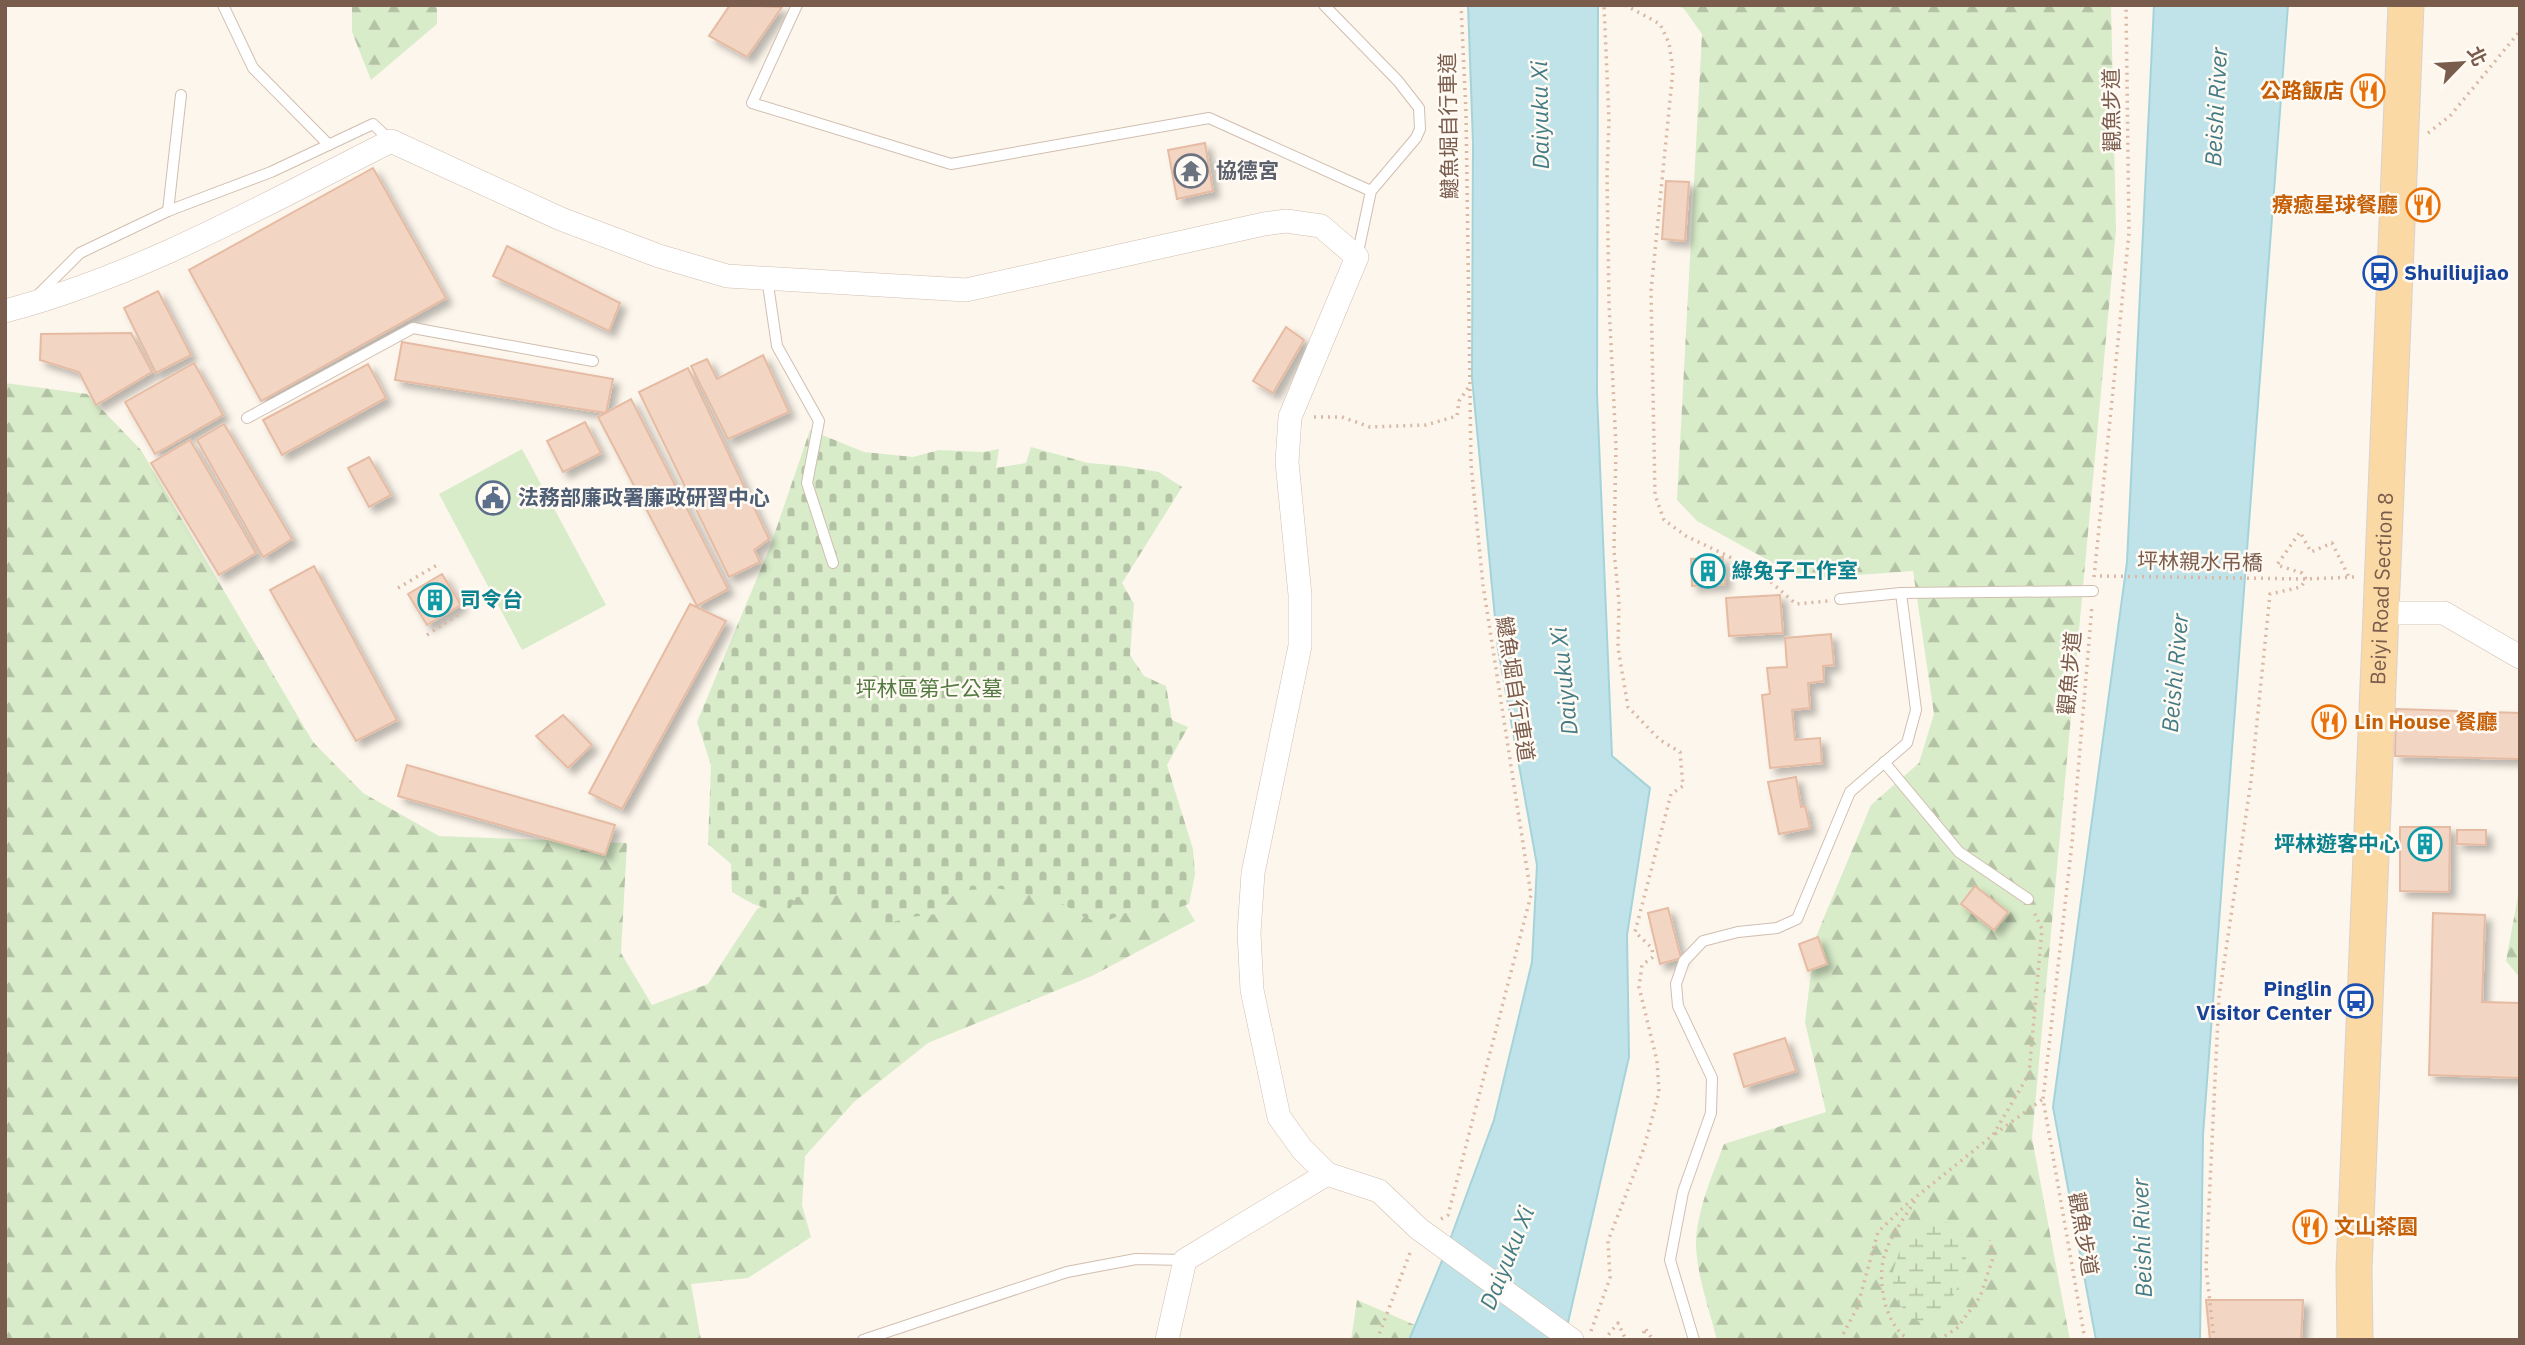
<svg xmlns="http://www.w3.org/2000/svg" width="2525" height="1345" font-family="'IBM Plex Sans','Noto Sans TC',sans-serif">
<defs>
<pattern id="forest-firs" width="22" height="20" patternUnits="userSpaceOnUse" patternTransform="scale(1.75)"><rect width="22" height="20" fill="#d8ecc9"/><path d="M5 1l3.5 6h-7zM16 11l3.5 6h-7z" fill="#b4c2a5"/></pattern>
<pattern id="wetland-marsh" width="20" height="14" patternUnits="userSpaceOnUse" patternTransform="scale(1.75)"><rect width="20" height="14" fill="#d8ecc9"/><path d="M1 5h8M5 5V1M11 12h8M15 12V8" fill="none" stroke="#b4c2a5"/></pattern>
<pattern id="cemetery-stones" width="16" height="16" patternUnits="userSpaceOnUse" patternTransform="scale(1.75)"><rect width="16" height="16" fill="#d8ecc9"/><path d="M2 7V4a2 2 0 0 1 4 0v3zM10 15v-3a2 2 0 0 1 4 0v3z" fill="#b4c2a5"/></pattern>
<filter id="shadow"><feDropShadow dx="6" dy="6" stdDeviation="3.5" flood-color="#0004"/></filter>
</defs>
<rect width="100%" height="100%" fill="#fdf6ec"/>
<g fill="url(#forest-firs)">
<polygon points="352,5 437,5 437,24 371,80 352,32"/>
<path d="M1677,5H2111L2116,230L2032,1138L2070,1340H1717C1709,1309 1697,1276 1696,1244C1696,1213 1713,1173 1724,1144L1826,1112L1805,1022L1815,939L1871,805L1919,763L1934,714L1913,571L1802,579L1697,521L1677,500L1702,34L1684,9Z"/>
<polygon points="5,383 87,394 141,450 313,742 363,793 439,836 627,843 621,953 652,1005 708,984 757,909 838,858 1178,893 1195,921 1092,976 928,1043 854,1102 805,1156 802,1205 811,1237 748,1278 691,1284 701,1340 5,1340"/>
<polygon points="2520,885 2520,978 2506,961"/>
<polygon points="1357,1300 1415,1325 1409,1340 1351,1340"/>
</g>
<path fill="url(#wetland-marsh)" d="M1924,1221L1959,1223C1961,1232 1965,1242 1966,1251C1968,1275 1951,1300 1939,1320L1922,1322L1910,1318L1893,1295V1271L1901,1247Z"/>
<polygon fill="url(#cemetery-stones)" points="810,430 864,452 913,457 939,450 983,452 999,449 996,468 1026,463 1031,447 1088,463 1123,466 1159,472 1182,487 1122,583 1134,604 1130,655 1144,676 1166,686 1172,720 1188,727 1167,765 1193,849 1195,874 1189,904 1163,913 1125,913 1102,923 1086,918 1056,900 996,888 957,891 937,914 911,917 886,924 863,909 852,895 796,897 787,915 753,904 732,892 731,864 708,844 711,765 697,722 770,547"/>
<polygon fill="#d8ecc9" points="522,449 606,605 522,650 439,494"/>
<g fill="#bfe3e8" stroke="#a5d3da" stroke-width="2">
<polygon points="1468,5 1598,5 1597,394 1612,756 1650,788 1627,935 1629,1057 1564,1340 1409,1340 1444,1256 1494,1120 1532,962 1537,865 1498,649 1472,378 1473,142"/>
<polygon points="2154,5 2288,5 2203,1135 2200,1340 2096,1340 2053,1107 2127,562"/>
</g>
<g fill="#f3d5c3" stroke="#e6bba3" stroke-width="2" filter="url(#shadow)">
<polygon points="730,5 782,7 747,57 709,36"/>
<polygon points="1205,143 1213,191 1177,199 1168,150"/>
<polygon points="373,168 446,298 261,401 189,270"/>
<polygon points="1666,181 1689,182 1685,241 1662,239"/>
<polygon points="507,246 620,303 609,331 493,276"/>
<polygon points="158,291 191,355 156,373 124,308"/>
<polygon points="1286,327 1304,340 1273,393 1253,381"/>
<polygon points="131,333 152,372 96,405 79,372 40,360 41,334"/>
<polygon points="402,342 613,379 606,413 395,380"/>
<polygon points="763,355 789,412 728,439 691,366 707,359 717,379"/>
<polygon points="194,363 223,415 155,454 125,402"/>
<polygon points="368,364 386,398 282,455 263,420"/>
<polygon points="688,368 769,539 754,550 760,562 729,577 639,392"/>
<polygon points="631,399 728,589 697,606 598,417"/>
<polygon points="585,422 601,453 563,472 547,441"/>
<polygon points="224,424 292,539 263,557 197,440"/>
<polygon points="190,440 256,553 219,575 151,463"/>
<polygon points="369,457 391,495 369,507 348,468"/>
<polygon points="1723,557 1725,584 1692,586 1691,559"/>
<polygon points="314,566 397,720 356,741 270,590"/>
<polygon points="442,574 461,605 427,625 408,594"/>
<polygon points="1780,595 1783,633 1729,636 1726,598"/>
<polygon points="690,604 726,621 622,809 589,793"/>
<polygon points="1831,634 1834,665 1823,666 1824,681 1808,683 1810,708 1792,710 1795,740 1820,738 1822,763 1770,768 1762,695 1770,694 1767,668 1787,667 1785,638"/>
<polygon points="2396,709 2520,713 2520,759 2395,756"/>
<polygon points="563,715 592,745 568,768 536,736"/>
<polygon points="407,765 615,825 605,855 398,796"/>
<polygon points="1796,777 1801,807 1805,806 1810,828 1779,834 1768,782"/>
<polygon points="2400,827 2450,827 2449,892 2400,891"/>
<polygon points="2457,830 2486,830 2486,845 2457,844"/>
<polygon points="1975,886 2008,912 1994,930 1961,904"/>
<polygon points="1668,908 1681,958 1660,964 1648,913"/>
<polygon points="2433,913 2485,915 2482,1002 2520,1003 2520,1078 2429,1075"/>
<polygon points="1818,937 1827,964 1808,971 1799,944"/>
<polygon points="1785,1038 1796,1071 1744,1087 1734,1054"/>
<polygon points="2206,1300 2303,1300 2301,1340 2210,1340"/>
</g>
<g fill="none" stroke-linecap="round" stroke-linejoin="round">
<defs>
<g id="service">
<polyline points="223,5 253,68 329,145"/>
<polyline points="797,5 752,103 951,164 1209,118 1371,191"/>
<polyline points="1324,5 1398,81 1419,108 1420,129 1416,138 1371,191 1357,257"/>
<polyline points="168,211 181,95"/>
<polyline points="767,278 777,346 819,421 807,483 833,563"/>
<polyline points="36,297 80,253 168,211 271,172 373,124 391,141"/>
<polyline points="247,418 413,328 593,361"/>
<polyline points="1840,599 1901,593 2093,591"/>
<polyline points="1884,762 1959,852 2028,899"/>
<polyline points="863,1340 1067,1272 1136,1259 1185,1260"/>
<polyline points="1694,1340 1670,1260 1683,1192 1711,1113 1712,1078 1678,1006 1676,984 1684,961 1703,941 1738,932 1777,928 1797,919 1850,792 1907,743 1916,710 1901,593"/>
</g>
<g id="minor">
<path d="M5,311C141,275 266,204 391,141L561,219L659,256L727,276L966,290L1264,224L1286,221L1321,226L1357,257L1290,417L1287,462L1300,595V646L1253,873L1249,933L1252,990L1279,1117L1302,1149L1327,1174L1379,1191L1419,1229L1572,1340"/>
<polyline points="2379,613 2444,613 2520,657"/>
<polyline points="1167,1340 1185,1260 1327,1174"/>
</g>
<g id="primary">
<path id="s1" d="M2355,1340L2354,1269L2406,5"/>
</g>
</defs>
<use href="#service" stroke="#d1beb0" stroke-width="12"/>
<use href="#minor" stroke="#d1beb0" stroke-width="24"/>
<use href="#primary" stroke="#dad1cd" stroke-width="37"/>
<g stroke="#d9b8a5" stroke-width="3.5" stroke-dasharray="2 5" stroke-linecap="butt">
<polyline points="1625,5 1660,24 1669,43 1673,70 1651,291 1655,495 1664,520 1686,536 1757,570 1796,604 1828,601"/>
<polyline points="2428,133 2450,116 2520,31"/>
<polyline points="1314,417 1342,417 1370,427 1426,425 1457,416 1459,401 1468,388"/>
<polyline points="2100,576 2306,579 2354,577"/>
<polyline points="2094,577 2129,233 2126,5"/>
<polyline points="2306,579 2302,573 2277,565 2300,532 2311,552 2332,543 2349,577"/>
<polyline points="398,588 437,565"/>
<polyline points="427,635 462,612"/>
<polyline points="1995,1134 2043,1099"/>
<polyline points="1441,1219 1448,1215 1531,895 1483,585 1471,464 1466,112 1461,5"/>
<polyline points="1591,1331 1610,1278 1608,1241 1644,1148 1659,1092 1657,1061 1639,987 1642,965 1653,957 1652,948 1635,932 1671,794 1683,786 1680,752 1660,740 1628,707 1618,648 1619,602 1614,551 1616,446 1609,304 1607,173 1609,120 1604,5"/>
<polyline points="1377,1340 1411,1250"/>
<polyline points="1604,1340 1618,1323 1626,1340"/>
<polyline points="1642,1340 1645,1328 1653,1340"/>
<polyline points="1840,1340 1857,1308 1878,1232 1906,1205 1993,1135 2029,1074 2042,929 2033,910"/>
<path d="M1910,1340C1885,1327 1877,1282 1884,1257C1890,1236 1905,1217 1916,1199"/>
<polyline points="1939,1340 1957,1328 1980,1297 1993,1258 1990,1240"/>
<polyline points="2085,1340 2043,1099 2072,843 2092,606"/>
<polyline points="2214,1340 2206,1267 2219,997 2251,781 2270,594 2301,587 2306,579"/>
</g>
<use href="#service" stroke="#fff" stroke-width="10"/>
<use href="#minor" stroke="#fff" stroke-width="23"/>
<use href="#primary" stroke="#fbd9a5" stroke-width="35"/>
</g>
<defs>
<symbol id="restaurant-ring" viewBox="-11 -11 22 22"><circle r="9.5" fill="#fffaf3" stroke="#e8710a" stroke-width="1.5"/><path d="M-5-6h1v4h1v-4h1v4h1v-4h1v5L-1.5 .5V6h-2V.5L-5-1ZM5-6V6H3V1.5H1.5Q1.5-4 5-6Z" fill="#e8710a"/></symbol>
<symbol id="temple-ring" viewBox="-11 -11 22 22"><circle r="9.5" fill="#fffaf3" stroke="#6b7280" stroke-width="1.5"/><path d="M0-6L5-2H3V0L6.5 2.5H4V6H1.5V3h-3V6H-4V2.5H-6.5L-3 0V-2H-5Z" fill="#6b7280"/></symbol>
<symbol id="bus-ring" viewBox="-11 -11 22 22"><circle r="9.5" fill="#fffaf3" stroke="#1a4fb4" stroke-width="1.5"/><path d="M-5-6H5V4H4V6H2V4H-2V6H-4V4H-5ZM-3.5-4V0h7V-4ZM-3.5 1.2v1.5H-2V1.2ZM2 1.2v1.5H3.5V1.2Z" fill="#1a4fb4"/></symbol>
<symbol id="civic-ring" viewBox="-11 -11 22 22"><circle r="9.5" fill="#fffaf3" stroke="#5c6f8a" stroke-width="1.5"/><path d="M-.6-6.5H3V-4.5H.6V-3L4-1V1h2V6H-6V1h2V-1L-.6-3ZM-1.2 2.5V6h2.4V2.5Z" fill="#5c6f8a"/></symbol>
<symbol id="building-ring" viewBox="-11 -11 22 22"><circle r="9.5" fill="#fffaf3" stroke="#0f9aa8" stroke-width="1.5"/><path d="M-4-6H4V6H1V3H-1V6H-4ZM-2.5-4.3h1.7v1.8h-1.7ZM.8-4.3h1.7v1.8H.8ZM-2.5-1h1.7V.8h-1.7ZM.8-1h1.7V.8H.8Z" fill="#0f9aa8"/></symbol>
</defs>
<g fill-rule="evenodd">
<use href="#restaurant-ring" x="2349" y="72" width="38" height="38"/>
<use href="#temple-ring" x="1172" y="152" width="38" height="38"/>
<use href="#restaurant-ring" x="2404" y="186" width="38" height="38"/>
<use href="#bus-ring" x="2361" y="254" width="38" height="38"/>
<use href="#civic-ring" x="474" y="479" width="38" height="38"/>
<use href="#building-ring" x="1689" y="552" width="38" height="38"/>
<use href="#building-ring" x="416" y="581" width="38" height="38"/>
<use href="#restaurant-ring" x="2310" y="703" width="38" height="38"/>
<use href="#building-ring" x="2406" y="825" width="38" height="38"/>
<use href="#bus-ring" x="2337" y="982" width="38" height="38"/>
<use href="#restaurant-ring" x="2291" y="1208" width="38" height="38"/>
</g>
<g text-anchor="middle" stroke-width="5" stroke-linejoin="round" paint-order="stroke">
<g font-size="21" font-weight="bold" fill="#c56008" stroke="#fffaf3" text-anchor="end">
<text x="2344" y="98">公路飯店</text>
<text x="2398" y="212">療癒星球餐廳</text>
<text x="2354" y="729" text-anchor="start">Lin House 餐廳</text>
<text x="2334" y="1234" text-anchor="start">文山茶園</text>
</g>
<g font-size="21" fill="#7a5c4d" stroke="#fffaf3">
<text transform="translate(2112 110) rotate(-91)" y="7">觀魚步道</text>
<text transform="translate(1449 126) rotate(-91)" y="7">𩻸魚堀自行車道</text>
<text transform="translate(2200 562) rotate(1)" y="7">坪林親水吊橋</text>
<text dy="7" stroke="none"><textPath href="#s1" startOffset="752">Beiyi Road Section 8</textPath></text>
<text transform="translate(2070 673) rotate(-85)" y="7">觀魚步道</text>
<text transform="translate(1515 689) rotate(81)" y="7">𩻸魚堀自行車道</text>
<text transform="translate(2083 1234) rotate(80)" y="7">觀魚步道</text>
</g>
<g font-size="21" font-weight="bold" fill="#5b616d" stroke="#fffaf3" text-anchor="start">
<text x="1216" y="178">協德宮</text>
</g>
<g font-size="21" font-weight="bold" fill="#164399" stroke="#fffaf3" text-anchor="start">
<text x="2404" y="280">Shuiliujiao</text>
<text x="2332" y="996" text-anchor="end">Pinglin<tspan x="2332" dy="24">Visitor Center</tspan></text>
</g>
<g font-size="21" font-weight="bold" fill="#4e5e75" stroke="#fffaf3" text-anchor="start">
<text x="518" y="505">法務部廉政署廉政研習中心</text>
</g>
<g font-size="21" font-weight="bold" fill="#0d838f" stroke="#fffaf3" text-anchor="start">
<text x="1732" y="578">綠兔子工作室</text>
<text x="460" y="607">司令台</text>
<text x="2400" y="851" text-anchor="end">坪林遊客中心</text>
</g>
<g font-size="21" fill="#537a41" stroke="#fffaf3">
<text x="929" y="696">坪林區第七公墓</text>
</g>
<g font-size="23" font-style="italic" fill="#437c86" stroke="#fffaf3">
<text transform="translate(2216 107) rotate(-87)" y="8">Beishi River</text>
<text transform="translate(1540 115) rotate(-91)" y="8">Daiyuku Xi</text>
<text transform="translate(2175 673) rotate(-85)" y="8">Beishi River</text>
<text transform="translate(1564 681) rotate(-96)" y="8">Daiyuku Xi</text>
<text transform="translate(2142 1238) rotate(-92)" y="8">Beishi River</text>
<text transform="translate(1507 1258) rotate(-68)" y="8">Daiyuku Xi</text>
</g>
</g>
<rect width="2525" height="1345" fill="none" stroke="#7a5c4d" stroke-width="14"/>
<g transform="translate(2462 63) rotate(65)" stroke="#fffaf3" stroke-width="5" paint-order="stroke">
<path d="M0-5L12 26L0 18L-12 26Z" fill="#7a5c4d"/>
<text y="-10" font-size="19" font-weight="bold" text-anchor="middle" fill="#7a5c4d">北</text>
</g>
</svg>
